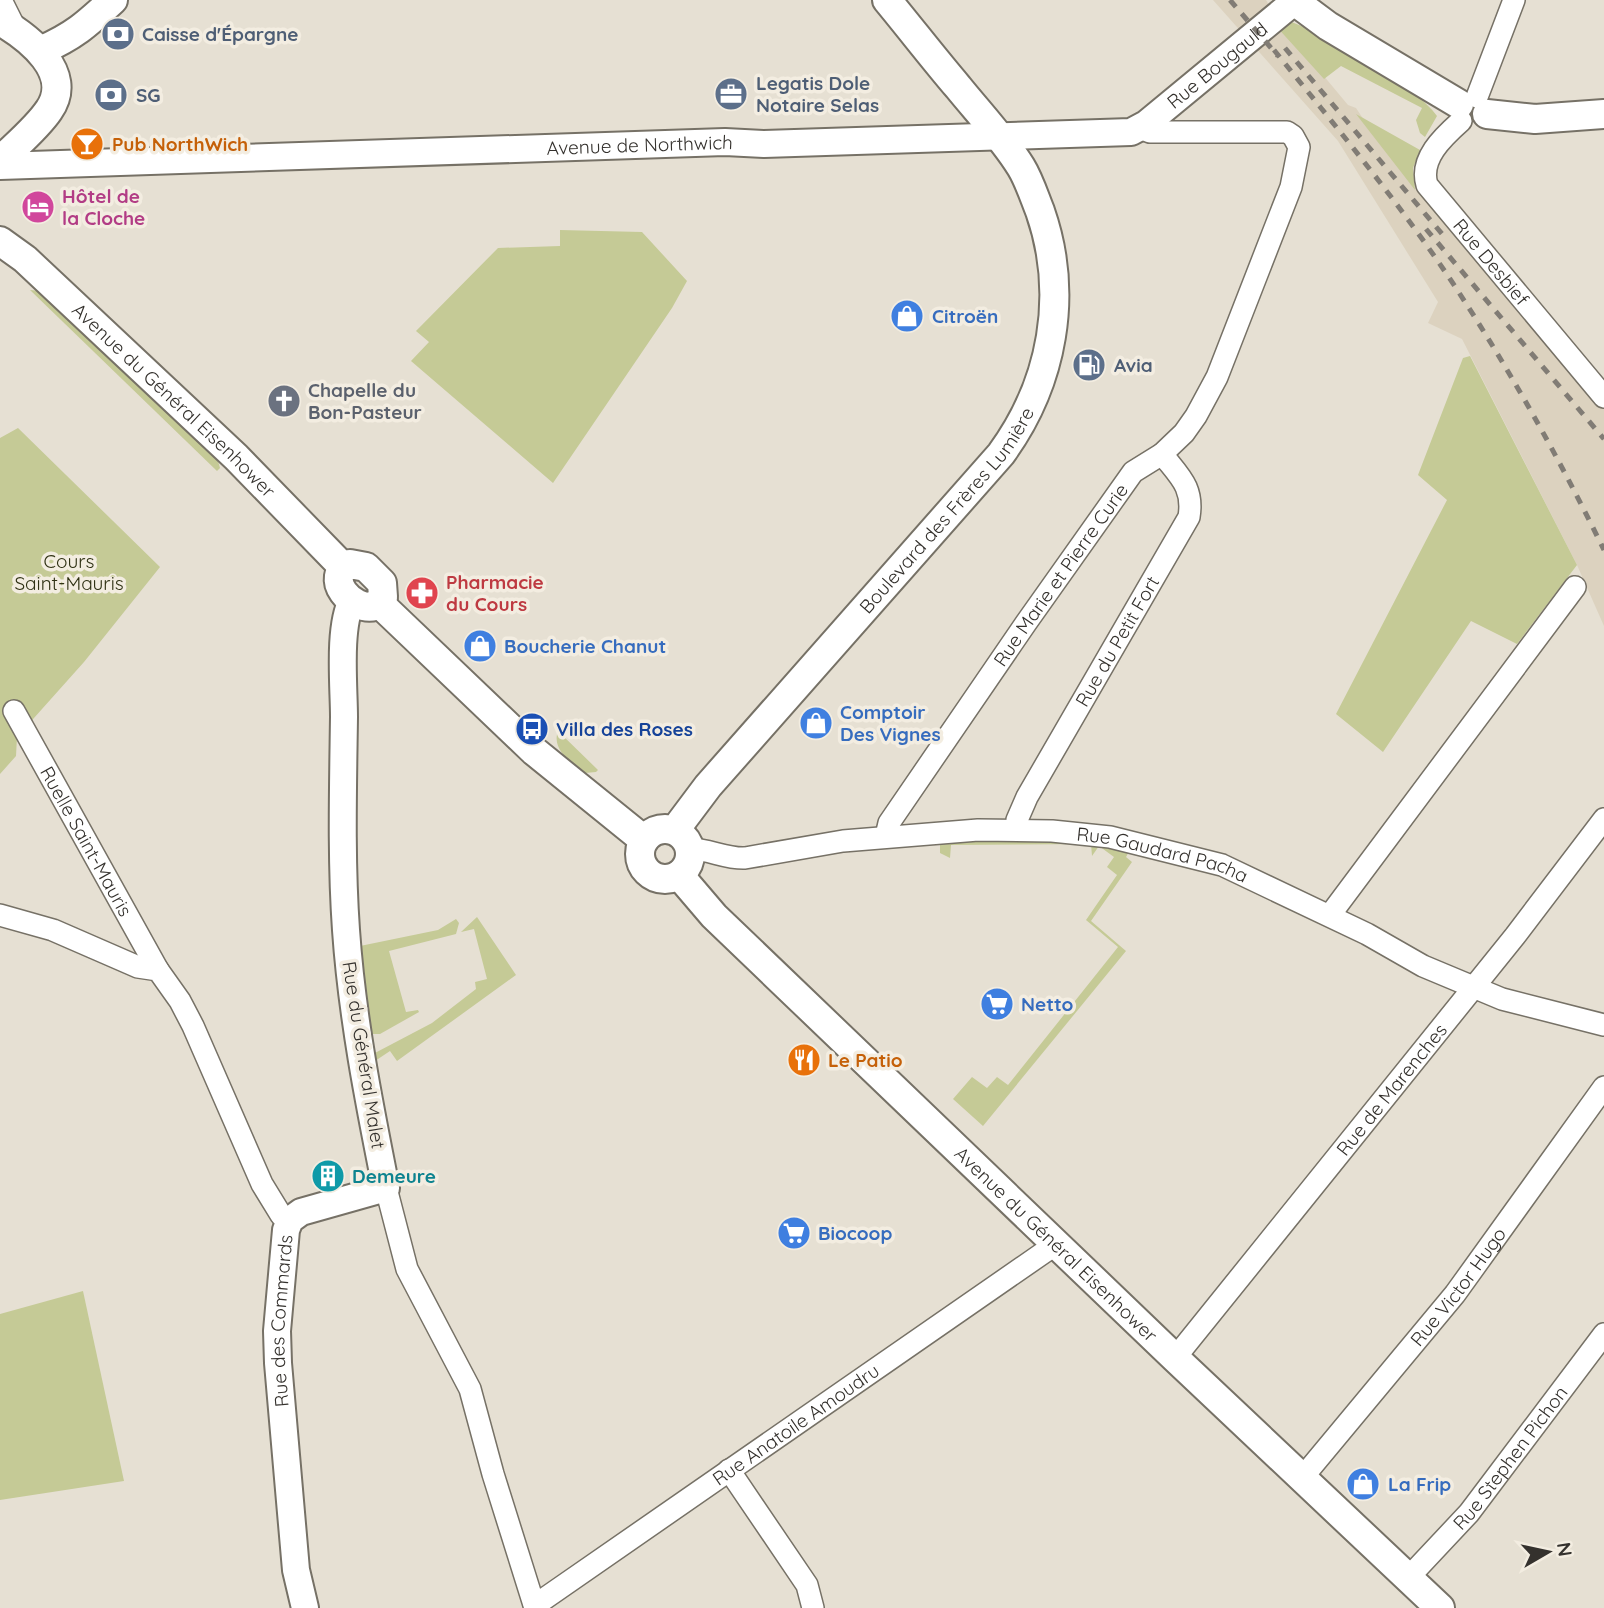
<svg xmlns="http://www.w3.org/2000/svg" width="1604" height="1608" font-family="Quicksand,sans-serif">
<rect width="100%" height="100%" fill="#e6e0d3"/>
<polygon fill="#dcd2bf" points="1213,0 1266,0 1283,27 1348,105 1356,108 1380,144 1604,405 1604,626 1577,565 1462,339 1428,323 1438,302 1338,141"/>
<g fill="#c5ca96">
<path d="M1289,21L1304,27C1338,48 1416,85 1437,116L1425,137L1420,133L1416,120L1422,108L1341,66L1324,79L1275,25Z"/>
<polygon points="1356,114 1420,150 1413,168 1415,190"/>
<polygon points="560,230 642,232 687,281 672,308 553,483 411,361 429,342 416,331 498,248 560,246"/>
<polygon points="30,290 40,291 46,295 218,461 220,468 217,471"/>
<polygon points="1470,356 1577,565 1517,644 1471,621 1383,752 1336,714 1447,500 1418,475 1463,358"/>
<polygon points="18,428 160,567 84,662 17,737 16,756 0,774 0,438"/>
<path d="M558,731L598,770L596,772L585,773C572,763 551,750 558,731Z"/>
<polygon points="943,839 1082,839 1130,850 1126,857 1132,862 1091,921 1126,951 983,1126 953,1099 972,1077 987,1088 997,1077 1008,1085 1118,947 1086,920 1117,875 1107,867 1114,857 1099,846 1092,856 1091,844 951,845 950,858 940,853 940,844"/>
<polygon points="477,917 516,975 397,1061 390,1051 375,1061 373,1054 432,1023 476,989 475,982 487,979 474,929 461,932"/>
<polygon points="456,919 459,923 456,934 389,951 406,1012 418,1010 419,1012 380,1034 370,1034 360,946 438,930"/>
<polygon points="83,1291 124,1481 0,1500 0,1314"/>
</g>
<g fill="none" stroke-linecap="round" stroke-linejoin="round">
<defs>
<g id="minor">
<polyline points="1,0 16,30"/>
<polyline points="1477,97 1514,0"/>
<path id="s1" d="M1461,121C1443,137 1419,159 1427,185L1604,397"/>
<path id="s2" d="M14,711L158,970"/>
<path id="s3" d="M1017,830V820L1027,797L1189,517C1194,487 1179,476 1162,454"/>
<path id="s4" d="M886,836L889,823L1026,623L1133,472L1162,454L1184,433L1196,416L1217,377L1291,187L1299,147L1293,136L1287,132H1150L1140,128"/>
<path id="s5" d="M690,849C709,849 726,859 745,858L843,841L978,830L1052,831L1110,837L1222,865L1367,934L1423,966L1502,999L1604,1025"/>
<polyline points="0,915 53,930 138,967 158,970 180,1001 193,1026 262,1184 281,1215 290,1220"/>
<polyline points="1330,915 1575,587"/>
<polyline points="386,1188 407,1269 470,1389 493,1474 535,1608"/>
<path id="s6" d="M1175,1358L1515,936L1604,819"/>
<polyline points="729,1470 807,1585 813,1608"/>
<path id="s7" d="M1302,1478L1455,1294L1604,1087"/>
<path id="s8" d="M1408,1578L1469,1513L1604,1334"/>
<path id="s9" d="M534,1603L544,1599L1056,1244"/>
</g>
<g id="tertiary">
<path id="s10" d="M0,166L725,142L764,144L1131,132L1146,124L1295,1"/>
<path id="s11" d="M305,1608L296,1570L278,1363L277,1331L286,1230L290,1220L301,1212L386,1188C369,1103 352,1017 346,930C341,859 343,788 344,717C344,687 338,627 352,601"/>
</g>
<g id="secondary">
<polyline points="1293,0 1328,26 1459,104"/>
<path d="M0,21C28,37 75,73 49,110C37,128 15,146 0,161"/>
<path d="M40,51C74,36 86,25 113,0"/>
<polyline points="1487,114 1535,119 1604,114"/>
<path id="s12" d="M0,241L25,259L236,457L343,567"/>
<path d="M350,564L366,567L382,583L383,597L375,606C352,612 322,577 350,564Z"/>
<polyline points="379,603 534,751 644,840"/>
<circle cx="665" cy="854" r="25"/>
<path id="s13" d="M677,831L681,822L708,786L1001,454C1053,383 1069,294 1040,211C1034,196 1029,180 1021,167C1003,138 979,113 958,87C934,59 911,29 887,0"/>
<path id="s14" d="M679,875L714,916L1175,1358L1440,1608"/>
</g>
</defs>
<use href="#minor" stroke="#767166" stroke-width="24"/>
<use href="#tertiary" stroke="#767166" stroke-width="30"/>
<use href="#secondary" stroke="#767166" stroke-width="32"/>
<use href="#minor" stroke="#fff" stroke-width="21"/>
<use href="#tertiary" stroke="#fff" stroke-width="26"/>
<use href="#secondary" stroke="#fff" stroke-width="28"/>
<g stroke="#817c75" stroke-width="5" stroke-dasharray="9 9" stroke-linecap="butt">
<polyline points="1230,0 1278,56"/>
<polyline points="1285,48 1443,235"/>
<path d="M1274,50C1333,123 1393,195 1446,273C1505,361 1557,454 1604,550"/>
<polyline points="1426,229 1604,439"/>
</g>
</g>
<defs>
<symbol id="bank-disc" viewBox="-11 -11 22 22"><circle r="9.5" fill="#5c6f8a" stroke="#f3ede1"/><path d="M-6-4H6V4H-6ZM0-2.3a2.3 2.3 0 1 0 0 4.6a2.3 2.3 0 1 0 0-4.6Z" fill="#fff"/></symbol>
<symbol id="office-disc" viewBox="-11 -11 22 22"><circle r="9.5" fill="#5c6f8a" stroke="#f3ede1"/><path d="M-6-3h4V-5.5h4V-3h4V5H-6ZM-1-4.5V-3h2v-1.5ZM-6 0V1H6V0Z" fill="#fff"/></symbol>
<symbol id="bar-disc" viewBox="-11 -11 22 22"><circle r="9.5" fill="#e8710a" stroke="#f3ede1"/><path d="M-6-5H6L.8 .8V4.5H3.5V6h-7V4.5H-.8V.8Z" fill="#fff"/></symbol>
<symbol id="hotel-disc" viewBox="-11 -11 22 22"><circle r="9.5" fill="#d1479c" stroke="#f3ede1"/><path d="M-6-4.5h1.5V1H6V5H4.5V3h-9V5H-6ZM-4 0a1.8 1.8 0 1 1 3.6 0ZM.5 0V-2.5h3Q6-2.5 6 0Z" fill="#fff"/></symbol>
<symbol id="shop-disc" viewBox="-11 -11 22 22"><circle r="9.5" fill="#3f7fe0" stroke="#f3ede1"/><path d="M-5-2.5h2.3a2.7 3.5 0 0 1 5.4 0H5L5.5 6h-11ZM-1.5-2.5h3a1.5 2.3 0 0 0-3 0Z" fill="#fff"/></symbol>
<symbol id="fuel-disc" viewBox="-11 -11 22 22"><circle r="9.5" fill="#5c6f8a" stroke="#f3ede1"/><path d="M-5.5-6h7V0h2V4h1.3V-2.5L3-4.5l.8-.8L6-3V5H2.5V1h-1V6h-7ZM-4.2-4.7v3.2H.2V-4.7Z" fill="#fff"/></symbol>
<symbol id="church-disc" viewBox="-11 -11 22 22"><circle r="9.5" fill="#6b7280" stroke="#f3ede1"/><path d="M-1.2-6h2.4v3.5h3.3v2.4h-3.3V6h-2.4V-.1h-3.3v-2.4h3.3Z" fill="#fff"/></symbol>
<symbol id="pharmacy-disc" viewBox="-11 -11 22 22"><circle r="9.5" fill="#e0444e" stroke="#f3ede1"/><path d="M-2-6h4v4h4v4h-4v4h-4v-4h-4v-4h4Z" fill="#fff"/></symbol>
<symbol id="bus-disc" viewBox="-11 -11 22 22"><circle r="9.5" fill="#1a4fb4" stroke="#f3ede1"/><path d="M-5-6H5V4H4V6H2V4H-2V6H-4V4H-5ZM-3.5-4V0h7V-4ZM-3.5 1.2v1.5H-2V1.2ZM2 1.2v1.5H3.5V1.2Z" fill="#fff"/></symbol>
<symbol id="supermarket-disc" viewBox="-11 -11 22 22"><circle r="9.5" fill="#3f7fe0" stroke="#f3ede1"/><path d="M-6-5.5h2.5l.6 2H6L4.5 2H-2.5L-4.4-4H-6ZM-1.5 3.2a1.3 1.3 0 1 0 .1 0ZM3 3.2a1.3 1.3 0 1 0 .1 0Z" fill="#fff"/></symbol>
<symbol id="restaurant-disc" viewBox="-11 -11 22 22"><circle r="9.5" fill="#e8710a" stroke="#f3ede1"/><path d="M-5-6h1v4h1v-4h1v4h1v-4h1v5L-1.5 .5V6h-2V.5L-5-1ZM5-6V6H3V1.5H1.5Q1.5-4 5-6Z" fill="#fff"/></symbol>
<symbol id="building-disc" viewBox="-11 -11 22 22"><circle r="9.5" fill="#0f9aa8" stroke="#f3ede1"/><path d="M-4-6H4V6H1V3H-1V6H-4ZM-2.5-4.3h1.7v1.8h-1.7ZM.8-4.3h1.7v1.8H.8ZM-2.5-1h1.7V.8h-1.7ZM.8-1h1.7V.8H.8Z" fill="#fff"/></symbol>
</defs>
<g fill-rule="evenodd">
<use href="#bank-disc" x="99" y="15" width="38" height="38"/>
<use href="#office-disc" x="712" y="75" width="38" height="38"/>
<use href="#bank-disc" x="92" y="76" width="38" height="38"/>
<use href="#bar-disc" x="68" y="125" width="38" height="38"/>
<use href="#hotel-disc" x="19" y="188" width="38" height="38"/>
<use href="#shop-disc" x="888" y="297" width="38" height="38"/>
<use href="#fuel-disc" x="1070" y="346" width="38" height="38"/>
<use href="#church-disc" x="265" y="382" width="38" height="38"/>
<use href="#pharmacy-disc" x="403" y="574" width="38" height="38"/>
<use href="#shop-disc" x="461" y="627" width="38" height="38"/>
<use href="#shop-disc" x="797" y="704" width="38" height="38"/>
<use href="#bus-disc" x="513" y="710" width="38" height="38"/>
<use href="#supermarket-disc" x="978" y="985" width="38" height="38"/>
<use href="#restaurant-disc" x="785" y="1041" width="38" height="38"/>
<use href="#building-disc" x="309" y="1157" width="38" height="38"/>
<use href="#supermarket-disc" x="775" y="1214" width="38" height="38"/>
<use href="#shop-disc" x="1344" y="1465" width="38" height="38"/>
</g>
<g text-anchor="middle" stroke-width="7" stroke-linejoin="round" paint-order="stroke">
<g font-size="19" font-weight="bold" fill="#4e5e75" stroke="#f3ede1" text-anchor="start">
<text x="142" y="41">Caisse d'Épargne</text>
<text x="756" y="90">Legatis Dole<tspan x="756" dy="22">Notaire Selas</tspan></text>
<text x="136" y="102">SG</text>
<text x="1114" y="372">Avia</text>
</g>
<g font-size="19" fill="#34312d" stroke="#f3ede1">
<text dy="7" stroke="none"><textPath href="#s10" startOffset="1241">Rue Bougauld</textPath></text>
<text dy="7" stroke="none"><textPath href="#s10" startOffset="640">Avenue de Northwich</textPath></text>
<text dy="7" stroke="none"><textPath href="#s1" startOffset="177">Rue Desbief</textPath></text>
<text dy="7" stroke="none"><textPath href="#s12" startOffset="236">Avenue du Général Eisenhower</textPath></text>
<text dy="7" stroke="none"><textPath href="#s13" startOffset="420">Boulevard des Frères Lumière</textPath></text>
<text dy="7" stroke="none"><textPath href="#s4" startOffset="315">Rue Marie et Pierre Curie</textPath></text>
<text dy="7" stroke="none"><textPath href="#s3" startOffset="215">Rue du Petit Fort</textPath></text>
<text dy="7" stroke="none"><textPath href="#s2" startOffset="149">Ruelle Saint-Mauris</textPath></text>
<text dy="7" stroke="none"><textPath href="#s5" startOffset="478">Rue Gaudard Pacha</textPath></text>
<text transform="translate(364 1055) rotate(81)" y="7">Rue du Général Malet</text>
<text dy="7" stroke="none"><textPath href="#s6" startOffset="345">Rue de Marenches</textPath></text>
<text dy="7" stroke="none"><textPath href="#s14" startOffset="528">Avenue du Général Eisenhower</textPath></text>
<text dy="7" stroke="none"><textPath href="#s7" startOffset="247">Rue Victor Hugo</textPath></text>
<text dy="7" stroke="none"><textPath href="#s11" startOffset="289">Rue des Commards</textPath></text>
<text dy="7" stroke="none"><textPath href="#s9" startOffset="317">Rue Anatoile Amoudru</textPath></text>
<text dy="7" stroke="none"><textPath href="#s8" startOffset="158">Rue Stephen Pichon</textPath></text>
</g>
<g font-size="19" font-weight="bold" fill="#c56008" stroke="#f3ede1" text-anchor="start">
<text x="112" y="151">Pub NorthWich</text>
<text x="828" y="1067">Le Patio</text>
</g>
<g font-size="19" font-weight="bold" fill="#b23c85" stroke="#f3ede1" text-anchor="start">
<text x="62" y="203">Hôtel de<tspan x="62" dy="22">la Cloche</tspan></text>
</g>
<g font-size="19" font-weight="bold" fill="#366cbe" stroke="#f3ede1" text-anchor="start">
<text x="932" y="323">Citroën</text>
<text x="504" y="653">Boucherie Chanut</text>
<text x="840" y="719">Comptoir<tspan x="840" dy="22">Des Vignes</tspan></text>
<text x="1021" y="1011">Netto</text>
<text x="818" y="1240">Biocoop</text>
<text x="1388" y="1491">La Frip</text>
</g>
<g font-size="19" font-weight="bold" fill="#5b616d" stroke="#f3ede1" text-anchor="start">
<text x="308" y="397">Chapelle du<tspan x="308" dy="22">Bon-Pasteur</tspan></text>
</g>
<g font-size="19" fill="#2f3113" stroke="#f3ede1">
<text x="69" y="568">Cours<tspan x="69" dy="22">Saint-Mauris</tspan></text>
</g>
<g font-size="19" font-weight="bold" fill="#be3a42" stroke="#f3ede1" text-anchor="start">
<text x="446" y="589">Pharmacie<tspan x="446" dy="22">du Cours</tspan></text>
</g>
<g font-size="19" font-weight="bold" fill="#164399" stroke="#f3ede1" text-anchor="start">
<text x="556" y="736">Villa des Roses</text>
</g>
<g font-size="19" font-weight="bold" fill="#0d838f" stroke="#f3ede1" text-anchor="start">
<text x="352" y="1183">Demeure</text>
</g>
</g>
<g transform="translate(1548 1552) rotate(81)" stroke="#f3ede1" stroke-width="5" paint-order="stroke">
<path d="M0-5L12 26L0 18L-12 26Z" fill="#34312d"/>
<text y="-10" font-size="19" font-weight="bold" text-anchor="middle" fill="#34312d">N</text>
</g>
</svg>
